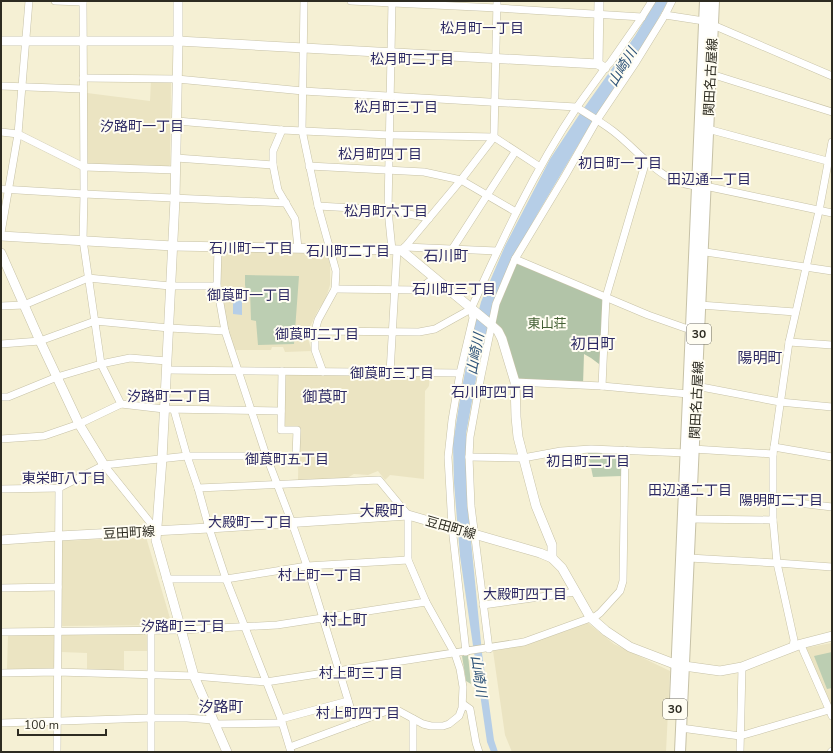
<svg xmlns="http://www.w3.org/2000/svg" width="833" height="753" font-family="'Nunito Sans','Noto Sans JP',sans-serif">
<rect width="100%" height="100%" fill="#f5f0d4"/>
<g fill="#ebe4c2">
<polygon points="151,80 171,82 170,165 168,167 90,165 87,161 87,93 150,101"/>
<polygon points="222,251 328,253 330,265 330,285 325,301 318,310 309,329 308,339 312,351 285,352 283,347 272,347 271,350 234,350 227,330 221,286 221,253"/>
<polygon points="285,375 430,375 429,386 425,391 424,479 390,475 385,480 378,471 368,475 354,474 347,478 298,480 299,430 285,428 283,426"/>
<polygon points="146,537 172,625 62,626 62,541"/>
<polygon points="588,623 614,644 670,671 666,752 512,752 505,735 493,651 526,645"/>
<polygon points="146,633 149,635 148,651 124,651 124,671 87,669 87,653 61,652 62,635 63,634"/>
<polygon points="8,635 56,635 55,667 53,668 7,669"/>
<polygon points="832,643 832,714 805,648"/>
</g>
<g fill="#bcceb2">
<polygon points="245,275 299,276 294,344 258,345 256,321 251,320 250,290 246,290 245,285"/>
<polygon points="588,453 622,454 622,476 593,477"/>
<polygon points="832,652 832,688 827,689 814,656"/>
<polygon points="468,655 471,684 466,681 462,656"/>
</g>
<polygon fill="#b2c4a8" points="515,259 606,297 603,367 591,358 584,354 583,385 515,382 493,317"/>
<g fill="#b6cee7">
<polygon points="656,1 668,1 646,41 593,120 538,213 507,270 491,314 478,368 466,434 467,500 482,653 494,740 498,752 491,752 487,742 460,556 454,483 453,444 459,405 470,344 481,302 505,246 550,159 579,115 635,36"/>
<polygon points="233,293 242,293 242,315 233,314"/>
</g>
<g fill="none" stroke-linecap="round" stroke-linejoin="round">
<defs>
<g id="street">
<polyline points="55,1 83,2"/>
<polyline points="304,1 302,130 318,206 336,271 335,289 318,320 315,331 315,350 323,372"/>
<polyline points="351,1 497,8 642,17"/>
<polyline points="665,15 704,21"/>
<polyline points="713,25 832,76"/>
<polyline points="711,74 832,112"/>
<path d="M83,78L177,79L303,91L576,107C589,115 601,122 613,131C643,154 663,188 705,186L832,213"/>
<polyline points="1,86 83,89"/>
<polyline points="177,121 282,130 390,135 494,137 540,167"/>
<polyline points="704,128 831,162"/>
<polyline points="282,130 273,151 273,165 278,190 295,219 298,248"/>
<polyline points="1,132 18,134 84,167 176,170"/>
<polyline points="176,158 273,165"/>
<polyline points="309,166 424,172 461,180 516,212"/>
<polyline points="1,189 84,194 286,203"/>
<polyline points="318,206 388,210 429,218"/>
<polyline points="1,233 18,134 29,1"/>
<polyline points="218,247 217,286 225,331 266,455 292,523 307,566 355,723"/>
<polyline points="405,247 497,251"/>
<polyline points="453,248 515,152"/>
<polyline points="392,250 388,210 392,1"/>
<polyline points="401,250 405,247 461,180 494,137 497,1"/>
<polyline points="699,251 832,271"/>
<polyline points="515,259 648,315 685,328 695,329"/>
<polyline points="335,289 418,290 434,278"/>
<polyline points="700,305 795,312"/>
<polyline points="1,306 24,305 88,278 170,286 217,286"/>
<polyline points="315,331 419,332 435,329 471,309"/>
<polyline points="789,342 832,345"/>
<polyline points="1,344 40,341 95,321 169,328 225,331"/>
<polyline points="167,370 460,373"/>
<polyline points="390,373 397,250"/>
<polyline points="515,382 602,386 688,394"/>
<polyline points="602,386 606,297 646,161"/>
<polyline points="696,386 780,402 832,407"/>
<polyline points="1,397 8,397 57,377 101,364 130,358 167,361"/>
<polyline points="121,404 164,409 281,411"/>
<polyline points="174,410 187,456 198,488 209,528 226,579 281,719 291,752"/>
<polyline points="1,439 44,436 79,424 121,404 101,364 83,240 84,194 83,1"/>
<polyline points="774,447 832,457"/>
<polyline points="693,449 773,454"/>
<polyline points="469,457 523,458 561,451 591,449 686,453"/>
<polyline points="104,465 157,531"/>
<polyline points="198,488 379,480 408,515 408,560 426,602 455,654 460,669 463,687 462,708 459,716 449,724 443,726 431,726 423,724 399,711 394,710 387,711 290,747"/>
<polyline points="1,489 59,488 104,465 187,456 296,456 297,430 281,430 282,371"/>
<polyline points="773,500 832,507"/>
<polyline points="690,519 773,520"/>
<polyline points="689,558 777,563 832,567"/>
<polyline points="166,579 226,579 307,566 408,560"/>
<polyline points="1,588 58,587"/>
<polyline points="483,605 575,592"/>
<polyline points="151,630 151,752"/>
<polyline points="1,632 180,630 277,625 426,602"/>
<polyline points="801,644 803,650 832,716"/>
<polyline points="793,647 794,640 777,563 773,520 773,454 789,342 819,211 832,142"/>
<polyline points="489,649 471,506 469,457 470,437 481,376 496,304 515,259 565,176 597,120 636,62 665,15 672,1"/>
<path d="M466,652L452,527L448,457L452,420L460,373L473,318L471,309C502,240 534,171 577,107C586,94 596,81 605,68L610,63L642,17L652,1"/>
<polyline points="1,673 57,672 194,676 266,682 524,642 596,616 600,613 620,591 623,581 625,450"/>
<polyline points="463,704 470,709 476,743 479,752"/>
<polyline points="281,719 348,701"/>
<polyline points="413,719 413,752"/>
<polyline points="1,723 151,718 187,718 213,720"/>
<polyline points="215,724 282,723"/>
<polyline points="681,728 740,736 829,710"/>
<polyline points="57,752 59,488"/>
<polyline points="740,752 742,667"/>
<polyline points="831,752 832,751"/>
</g>
<g id="secondary">
<polyline points="178,1 178,41 175,199 162,459 156,540 194,676 227,752"/>
<polyline points="1,41 178,41 598,64 605,68"/>
<polyline points="598,64 599,1"/>
<polyline points="1,236 173,246 401,250 489,323 498,331 502,339 515,382 516,417 518,437 536,506 552,545 552,558"/>
<polyline points="1,253 40,341 79,424 104,465"/>
<polyline points="1,540 59,536 209,528 408,515 540,553 552,558 562,568 590,617 606,631 630,647 677,665 720,671 742,667 801,644 832,636"/>
</g>
<g id="primary">
<polyline points="675,700 705,1"/>
<polyline points="680,752 714,1"/>
</g>
</defs>
<use href="#street" stroke="#c7c2a7" stroke-width="8"/>
<use href="#secondary" stroke="#c7c2a7" stroke-width="10"/>
<use href="#primary" stroke="#c7c2a7" stroke-width="12"/>
<use href="#street" stroke="#fff" stroke-width="7"/>
<use href="#secondary" stroke="#fff" stroke-width="9"/>
<use href="#primary" stroke="#fff" stroke-width="10"/>
</g>
<g text-anchor="middle" stroke-width="4" stroke-linejoin="round" paint-order="stroke">
<g fill="#fffdf2" stroke="#6c6a60" stroke-width="1">
<rect x="687" y="324" width="24" height="20" rx="3"/>
<rect x="663" y="699" width="24" height="20" rx="3"/>
</g>
<g font-size="12" font-weight="bold" fill="#2d2b21">
<text x="699" y="338">30</text>
<text x="675" y="713">30</text>
</g>
<g font-size="13" fill="#2d2b21" stroke="#fffdf2">
<text transform="translate(710 77) rotate(-87)" y="5">関田名古屋線</text>
<text transform="translate(696 400) rotate(-87)" y="5">関田名古屋線</text>
<text transform="translate(451 527) rotate(16)" y="5">豆田町線</text>
<text transform="translate(129 532) rotate(-3)" y="5">豆田町線</text>
</g>
<g font-size="13" fill="#446034" stroke="#fffdf2">
<text x="547" y="328">東山荘</text>
</g>
<g font-size="14" fill="#2c2963" stroke="#fffdf2">
<text x="482" y="33">松月町一丁目</text>
<text x="412" y="64">松月町二丁目</text>
<text x="396" y="112">松月町三丁目</text>
<text x="142" y="131">汐路町一丁目</text>
<text x="380" y="159">松月町四丁目</text>
<text x="620" y="168">初日町一丁目</text>
<text x="709" y="184">田辺通一丁目</text>
<text x="386" y="216">松月町六丁目</text>
<text x="251" y="253">石川町一丁目</text>
<text x="348" y="256">石川町二丁目</text>
<text x="454" y="294">石川町三丁目</text>
<text x="249" y="300">御莨町一丁目</text>
<text x="317" y="339">御莨町二丁目</text>
<text x="392" y="378">御莨町三丁目</text>
<text x="493" y="397">石川町四丁目</text>
<text x="169" y="401">汐路町二丁目</text>
<text x="287" y="464">御莨町五丁目</text>
<text x="588" y="466">初日町二丁目</text>
<text x="64" y="483">東栄町八丁目</text>
<text x="690" y="495">田辺通二丁目</text>
<text x="781" y="505">陽明町二丁目</text>
<text x="250" y="527">大殿町一丁目</text>
<text x="320" y="580">村上町一丁目</text>
<text x="525" y="599">大殿町四丁目</text>
<text x="183" y="631">汐路町三丁目</text>
<text x="361" y="678">村上町三丁目</text>
<text x="358" y="718">村上町四丁目</text>
</g>
<g font-size="14" font-style="italic" fill="#2e5378" stroke="#fffdf2">
<text transform="translate(622 67) rotate(-59)" y="5">山崎川</text>
<text transform="translate(475 354) rotate(-80)" y="5">山崎川</text>
<text transform="translate(479 676) rotate(82)" y="5">山崎川</text>
</g>
<g font-size="15" fill="#2c2963" stroke="#fffdf2">
<text x="446" y="261">石川町</text>
<text x="593" y="349">初日町</text>
<text x="760" y="363">陽明町</text>
<text x="325" y="402">御莨町</text>
<text x="382" y="516">大殿町</text>
<text x="345" y="625">村上町</text>
<text x="221" y="712">汐路町</text>
</g>
</g>
<rect width="833" height="753" fill="none" stroke="#2d2b21" stroke-width="4"/>
<path d="M18 729v6h88v-6" fill="none" stroke="#2d2b21" stroke-width="2"/>
<text x="24" y="729" font-size="12" fill="#2d2b21" stroke="#fffdf2" stroke-width="3" paint-order="stroke">100 m</text>
</svg>
